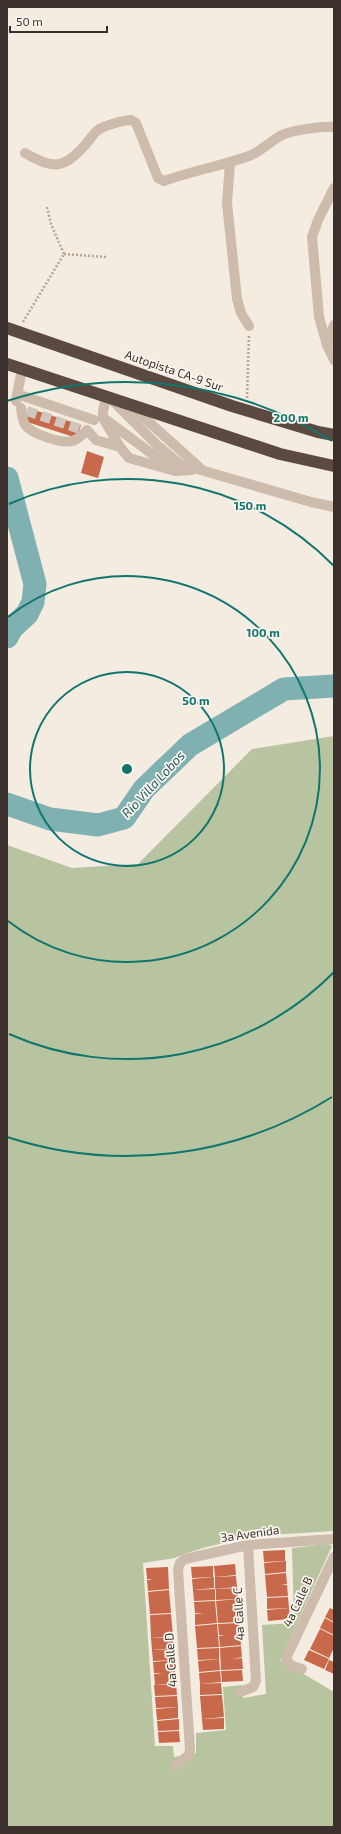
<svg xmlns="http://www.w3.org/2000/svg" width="341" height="1834" font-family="'Exo 2',sans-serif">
<rect width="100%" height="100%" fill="#f4ebe1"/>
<polygon fill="#b8c4a0" points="334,736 334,1531 252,1536 203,1548 184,1554 175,1558 143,1563 155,1746 173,1746 174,1757 196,1753 196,1733 226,1730 223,1687 242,1685 243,1698 266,1694 262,1625 294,1623 292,1548 328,1544 332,1546 280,1660 334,1692 334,1827 7,1827 7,845 72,868 138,864 252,749"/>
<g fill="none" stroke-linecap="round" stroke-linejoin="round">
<g stroke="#7fb0b2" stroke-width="23">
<polyline points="7,478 35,584 33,602 27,614 12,628 7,637"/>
<polyline points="7,804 50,819 98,825 124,818 144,789 190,745 284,689 334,686"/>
</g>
</g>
<g fill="#c8694b">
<polygon points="28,408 81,425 77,438 24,421"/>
<polygon points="87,451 104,457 98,478 81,473"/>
<polygon points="285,1550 285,1561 264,1562 263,1551"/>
<polygon points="286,1561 286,1572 265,1574 264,1563"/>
<polygon points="235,1564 236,1575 215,1577 214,1566"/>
<polygon points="213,1566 213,1577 192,1578 191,1567"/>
<polygon points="168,1567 169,1589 148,1591 147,1580 153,1579 147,1579 146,1568"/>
<polygon points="286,1573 287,1584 281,1585 287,1585 288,1596 267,1597 265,1575"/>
<polygon points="236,1576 237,1587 215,1589 215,1577"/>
<polygon points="214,1577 214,1588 193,1590 192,1579"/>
<polygon points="237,1588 238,1599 216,1600 216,1589"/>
<polygon points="215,1589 215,1600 194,1601 193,1590"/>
<polygon points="169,1590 171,1613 150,1614 149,1603 155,1602 149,1603 148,1592"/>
<polygon points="288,1597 289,1608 267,1609 267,1598"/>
<polygon points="238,1599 239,1622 218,1623 217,1612 223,1612 217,1612 216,1601"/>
<polygon points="215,1601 217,1623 195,1625 195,1614 204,1613 195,1613 194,1602"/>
<polygon points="289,1608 290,1619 268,1621 267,1610"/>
<polygon points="330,1608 334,1610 334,1622 325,1617"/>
<polygon points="171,1614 173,1636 151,1638 150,1615"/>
<polygon points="325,1618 334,1623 334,1635 320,1628"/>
<polygon points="239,1623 241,1645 220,1647 219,1636 225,1635 219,1635 218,1624"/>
<polygon points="217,1624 219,1647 197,1648 195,1626"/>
<polygon points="320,1629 334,1636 334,1648 329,1658 310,1649"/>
<polygon points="173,1637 174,1648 152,1650 151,1638"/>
<polygon points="241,1646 242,1657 232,1659 242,1658 243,1669 221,1670 220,1648"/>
<polygon points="219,1648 219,1659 198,1660 197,1649"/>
<polygon points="174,1649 174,1660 153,1661 152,1650"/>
<polygon points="309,1650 329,1659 324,1669 304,1660"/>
<polygon points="219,1659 220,1670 199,1672 198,1661"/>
<polygon points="174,1660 176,1683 155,1685 154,1674 163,1673 154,1673 153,1662"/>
<polygon points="329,1660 334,1662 334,1674 325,1670"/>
<polygon points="242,1670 243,1681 222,1682 221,1671"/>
<polygon points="220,1671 221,1682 200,1684 199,1673"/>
<polygon points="221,1683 222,1694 200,1695 200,1684"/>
<polygon points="176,1684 177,1695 155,1696 154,1685"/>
<polygon points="222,1695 223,1706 217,1707 223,1706 224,1717 202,1719 200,1696"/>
<polygon points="177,1696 178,1707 156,1708 155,1697"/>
<polygon points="178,1707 178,1718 157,1720 156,1709"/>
<polygon points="224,1718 224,1729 203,1730 202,1719"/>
<polygon points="179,1719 179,1730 158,1731 157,1721"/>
<polygon points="179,1731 180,1742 159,1743 158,1732"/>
</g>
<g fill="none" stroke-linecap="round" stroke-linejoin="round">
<polyline stroke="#cfc6bd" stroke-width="10" stroke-dasharray="10 5" stroke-linecap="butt" points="27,411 80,429"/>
<g stroke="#b9a596" stroke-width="2.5" stroke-dasharray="2 2" stroke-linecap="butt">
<polyline points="47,207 51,224 64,254"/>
<polyline points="64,254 106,257"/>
<polyline points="23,322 64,254"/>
<polyline points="247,398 249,335"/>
</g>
<g stroke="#cdbbac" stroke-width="10">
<path d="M25,153C54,170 64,169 86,144C90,139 94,133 98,130C103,126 124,120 131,120L136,123L158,178L164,181C192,171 221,166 249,156C260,152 270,142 280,136C291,130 322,126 334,127"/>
<polyline points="230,163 227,203 237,299 241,313 249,326"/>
<polyline points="334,188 318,220 312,237 319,317 327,345 334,360"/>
<polyline points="327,345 334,325"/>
<polyline points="17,394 94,420"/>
<polyline points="106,397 103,412 103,418 120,447 129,458 175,471 192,470"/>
<polyline points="110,398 157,445 180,464 311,502 334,507"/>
<polyline points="16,401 22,369"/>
<polyline points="130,405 200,468"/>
<path d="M21,408C22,414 22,421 26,426C33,434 61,444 72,441C79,439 82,435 87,430L96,440L120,447"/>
<polyline points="105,419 171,468"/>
<polyline points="302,1669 290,1665 286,1658 334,1557"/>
<polyline points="240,1692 253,1687 256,1681 248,1545"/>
<polyline points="175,1766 189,1755 190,1749 178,1570 180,1563 185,1559 248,1545 334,1539"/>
</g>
<g stroke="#5c4a42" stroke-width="12">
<polyline points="7,328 232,406 318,432 334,435"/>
<polyline points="7,364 280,454 334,466"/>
</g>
</g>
<g fill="none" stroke="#0f766e" stroke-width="2">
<circle cx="127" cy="769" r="97"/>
<path d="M8 617A193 193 0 1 1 8 921"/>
<path d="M334 972A290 290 0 0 1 9 1034M9 504A290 290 0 0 1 334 566"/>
<path d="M332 1097A387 387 0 0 1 7 1137M7 401A387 387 0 0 1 332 441"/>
</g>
<g text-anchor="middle" stroke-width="3.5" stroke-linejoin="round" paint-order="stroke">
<g font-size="12" fill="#3b302b" stroke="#fbf5ee">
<text transform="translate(174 371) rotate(19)" y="4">Autopista CA-9 Sur</text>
<text transform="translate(250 1534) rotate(-8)" y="4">3a Avenida</text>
<text transform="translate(298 1602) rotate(-65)" y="4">4a Calle B</text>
<text transform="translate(239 1614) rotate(-93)" y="4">4a Calle C</text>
<text transform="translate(171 1660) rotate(-94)" y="4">4a Calle D</text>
</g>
<g font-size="13" font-style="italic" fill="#1f5a5e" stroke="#fbf5ee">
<text transform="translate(153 784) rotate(-47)" y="5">Río Villa Lobos</text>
</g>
</g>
<circle cx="127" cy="769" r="6" fill="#0f766e" stroke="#fbf5ee" stroke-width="2"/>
<g font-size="12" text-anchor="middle" font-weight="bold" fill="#0f766e" stroke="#fbf5ee" stroke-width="3.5" stroke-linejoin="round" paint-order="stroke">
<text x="291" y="422">200 m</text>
<text x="250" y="510">150 m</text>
<text x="263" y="637">100 m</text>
<text x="196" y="705">50 m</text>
</g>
<rect width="341" height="1834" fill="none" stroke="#3b302b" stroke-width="16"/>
<path d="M10 26v6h97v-6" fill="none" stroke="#3b302b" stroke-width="2"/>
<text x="16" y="26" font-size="12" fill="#3b302b" stroke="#fbf5ee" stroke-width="3" paint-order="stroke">50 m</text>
</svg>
